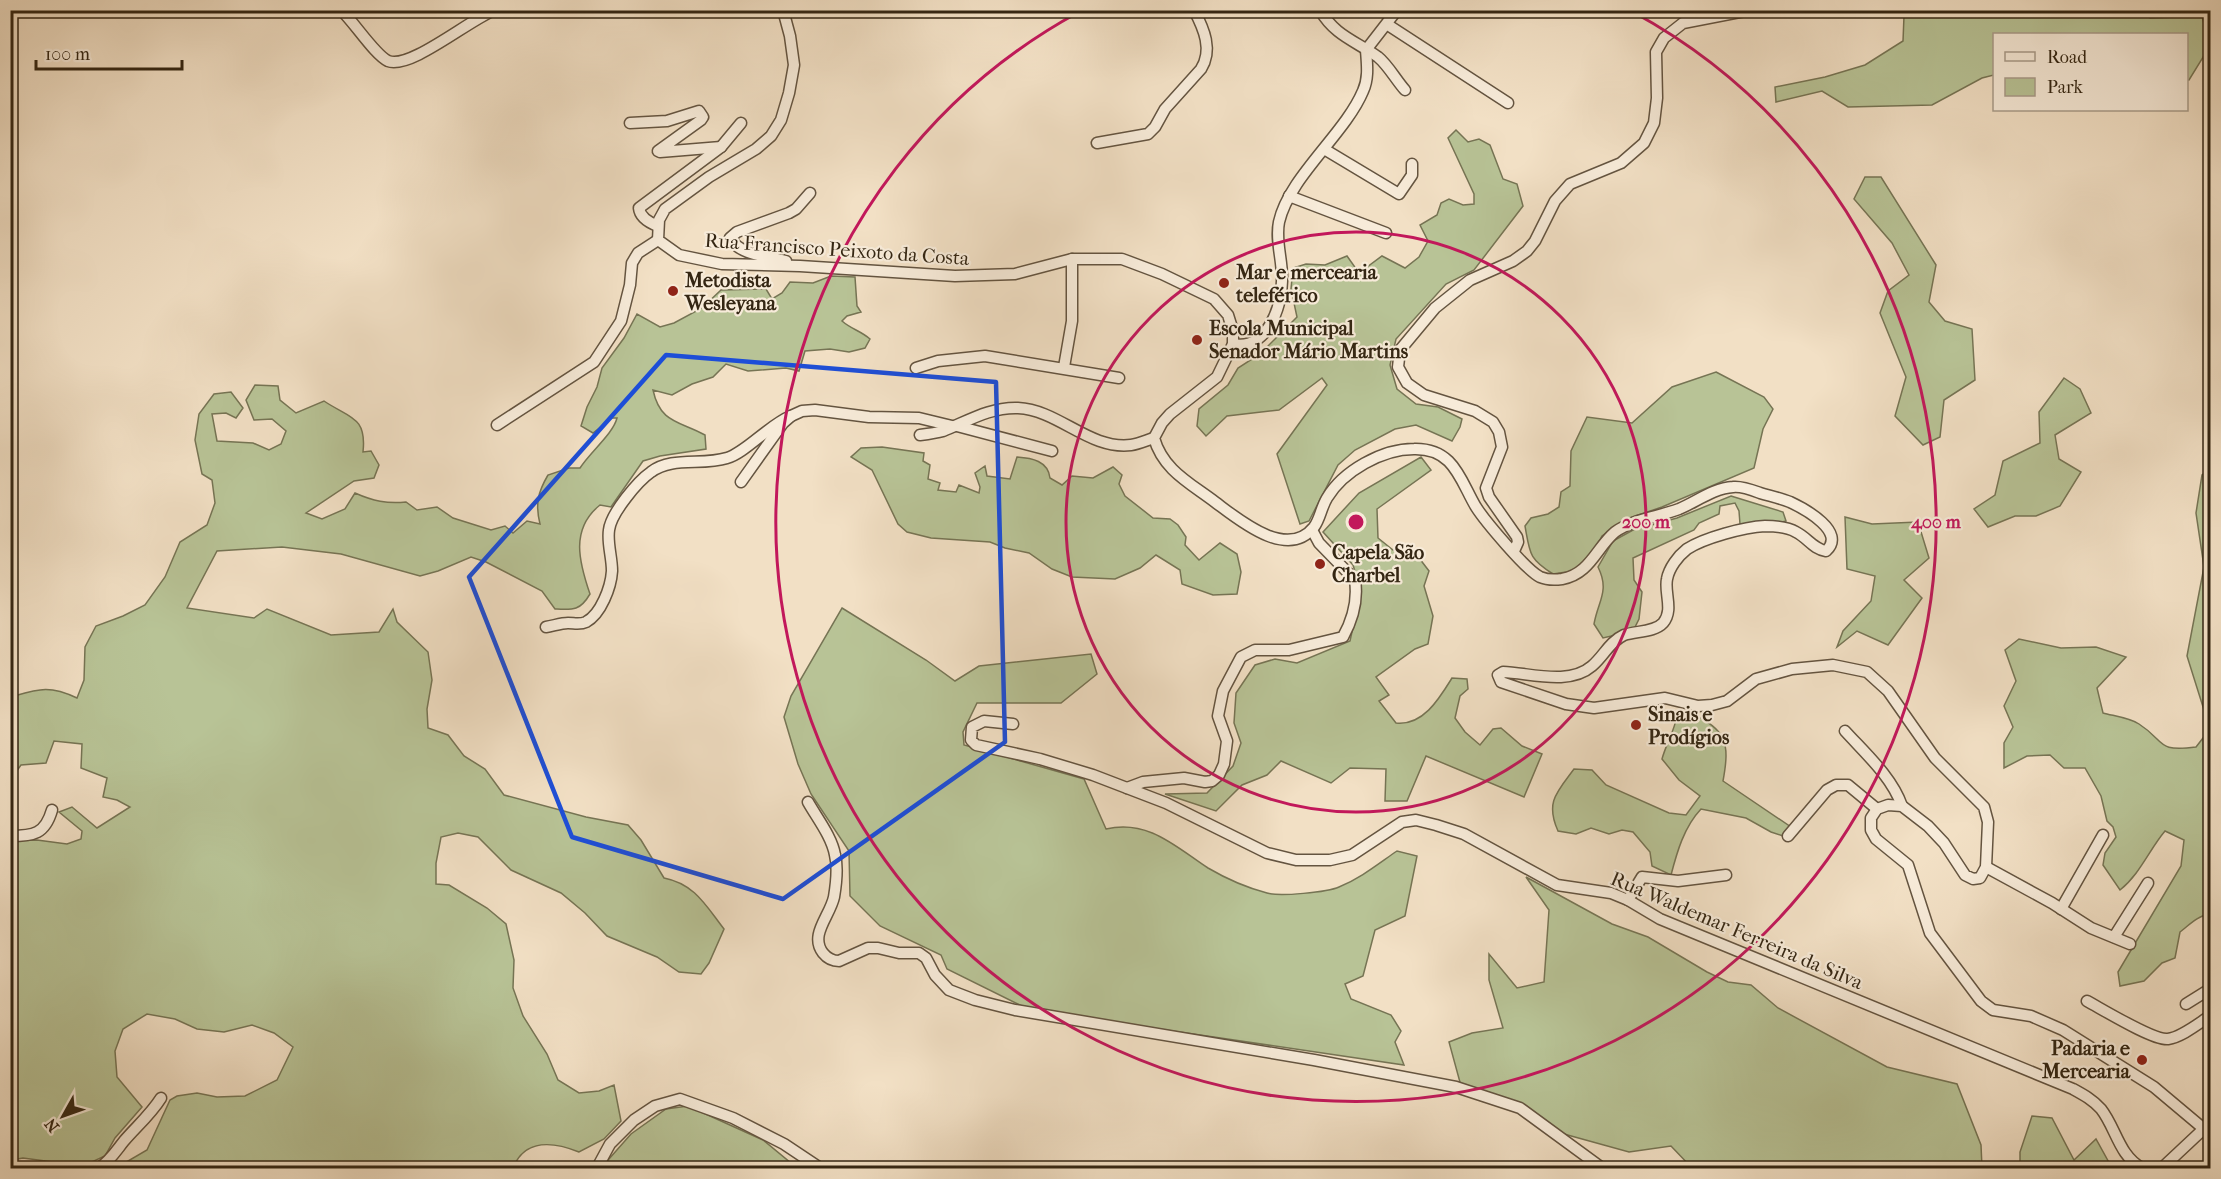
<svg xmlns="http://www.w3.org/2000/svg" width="2221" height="1179" font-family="'IM FELL French Canon',serif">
<rect width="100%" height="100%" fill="#f2e0c5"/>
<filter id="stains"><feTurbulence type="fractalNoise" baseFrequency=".00333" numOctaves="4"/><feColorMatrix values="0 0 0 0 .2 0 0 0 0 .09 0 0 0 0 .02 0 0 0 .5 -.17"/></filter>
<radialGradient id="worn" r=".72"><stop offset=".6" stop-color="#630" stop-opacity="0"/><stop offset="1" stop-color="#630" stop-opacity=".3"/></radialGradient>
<g fill="#b8c396" stroke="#767454" stroke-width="1.5">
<polygon points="2145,11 2150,18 2202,16 2210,46 2189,80 2186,80 2186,34 1994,34 1994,75 1982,78 1932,105 1848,107 1822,91 1776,102 1775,87 1825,77 1865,65 1903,41 1904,16 1867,15 1868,11"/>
<polygon points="1456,130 1468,142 1479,139 1490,145 1503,179 1517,184 1523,206 1474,270 1446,284 1396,339 1390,365 1397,389 1416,404 1438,407 1462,419 1460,427 1452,441 1416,425 1395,429 1355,450 1338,465 1309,521 1300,524 1277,454 1327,385 1322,378 1279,410 1227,416 1206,436 1197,426 1199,409 1228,385 1238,368 1260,354 1297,317 1291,289 1293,268 1306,264 1325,265 1347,256 1359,273 1382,256 1405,268 1419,257 1428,241 1420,225 1437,215 1441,203 1449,199 1463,205 1474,204 1474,194 1448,138"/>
<polygon points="1865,177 1881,177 1936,265 1929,302 1945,321 1972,329 1975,380 1944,400 1940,437 1923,445 1895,416 1906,377 1880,313 1888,291 1909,275 1892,243 1854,199"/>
<path d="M831,276L855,277L857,306L861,312L847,316L842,321C851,329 861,331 870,339L865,348L849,352L830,349L805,351L799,371L786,368L748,371L726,364L713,377L692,384L672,395L653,390C660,423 679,421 705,435L706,449L660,456L643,461L611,507L600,505C570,529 579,562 590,594C580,611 573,610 555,609L542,591L486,562L471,557L438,571L420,576L341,554L282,547L217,551L187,608L254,618L267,609L331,635L379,632L393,609L397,622L428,652L432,680L427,709L428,728L448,735L464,756L485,769L504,795L586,817L628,825L641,840L664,878C695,884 706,906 724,929L709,963L701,974L679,972L657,957L607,936L585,913L561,893L511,870L478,837L458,833L441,837L436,863V884L449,885L487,908L506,924L514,960L513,988L523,1016L547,1054L558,1080L579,1093L599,1091L614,1085L621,1121L604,1139L579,1152C554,1142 525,1138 513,1168H116L147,1150L170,1100L177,1096L197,1093L217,1097L245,1096L277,1080L293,1047L274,1033L252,1025L224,1032L197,1029L175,1019L147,1014L123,1029L115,1051L117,1077L142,1107L115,1138L105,1156L83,1166L23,1158L11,1160V841L37,840L67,844L81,839L82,831L59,812L72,807L97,828L130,807L117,800L103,797L107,778L81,768L82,744L54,741L46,763L21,765L11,779V697C39,689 49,685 77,698L84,680L85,647L96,626L123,616L145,605L165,577L180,542L207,525L215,503L212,480L202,474L195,440L199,414L214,394L231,392L243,408L236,418L226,413L212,414L217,441L253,443L269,450L281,444L286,431L272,419L254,420L246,400L255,385L278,386L280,400L296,413L324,401C349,418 367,416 363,452L371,451L379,465L374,478L354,481L306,513L322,519L345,509L355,493C373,501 387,504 406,502L417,510L437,507L453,518L491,530L505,526L513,533L527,521L540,524C535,504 538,492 548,475L569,468H580C590,452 613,434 617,418H612L593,433L581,426L587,407L597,387L602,368L624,338L637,314L660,327L674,323L702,308L721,290L766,289L772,299L782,293L790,282L813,283Z"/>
<path d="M1716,372L1764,397L1773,409L1763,429L1754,468L1662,507L1624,520L1602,536L1595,550L1573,571L1553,574C1529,559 1530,554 1525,526L1531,518L1548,514L1559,507L1561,492L1570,486L1571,451L1587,417L1632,423L1672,387Z"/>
<polygon points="2064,378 2080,389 2091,413 2055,435 2059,459 2081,472 2060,506 2036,516 2015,516 1988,527 1974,509 1995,495 2003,461 2040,443 2039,412"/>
<path d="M882,447L924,453L923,461L930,465L928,479L940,483L938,490L956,492L959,485L979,493L980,487L975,473L985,466L987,476L1010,479L1017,457C1032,458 1048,461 1050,478L1062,485L1072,476L1093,478L1113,467L1122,475L1119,484L1125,496L1153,518L1170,519L1178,525L1186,537L1185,545L1199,560L1220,543L1237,554L1241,572L1237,594L1213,595L1182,584L1180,570L1156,555L1140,568L1115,579L1072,577L1052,569L1029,553L1005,548L990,542L931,538L907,532L898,524L872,470L851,457L861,448Z"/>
<path d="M1421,457L1431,470L1377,509L1378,538L1393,550L1416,554L1429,571L1424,586L1433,616L1428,644L1415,649L1376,677L1389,695L1379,701L1396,723C1423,726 1439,699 1452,678L1467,679L1468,689L1460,696L1455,718L1465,732L1480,745L1493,729L1501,728L1522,746L1542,754L1524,797L1426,756L1407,801H1385L1386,769L1350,768L1331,783L1281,761L1267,775L1242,785L1216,811L1165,794L1207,793L1233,766L1241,743L1234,723L1236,693L1255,665L1275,659L1297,663L1350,641L1361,591L1353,565L1323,532L1359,493Z"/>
<path d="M2210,469V914C2199,915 2189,925 2180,932L2175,958L2162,963L2144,981L2120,986L2118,972L2181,866L2184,840L2165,831C2149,850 2140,874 2120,890L2103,865L2105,853L2116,837L2113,827L2107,821L2101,796L2085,768H2064L2050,755L2027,756L2004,768V743L2013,727L2004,706L2016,681L2005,650L2019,639L2061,648L2096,647L2126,657L2097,688L2103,713C2114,716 2130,718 2139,724C2167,742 2155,752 2196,747L2210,729L2187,656L2204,567L2196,513L2202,475Z"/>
<path d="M1731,496L1783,512L1786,521L1778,523L1740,524L1739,511L1735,503L1720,506L1719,514L1699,523L1694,530L1633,558L1634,580L1642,592L1639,619L1633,631L1603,638L1594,624C1598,601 1610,591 1598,567L1613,541L1633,530L1677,518Z"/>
<polygon points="1845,517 1872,524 1918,522 1929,558 1904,580 1922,598 1888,645 1857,631 1837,647 1843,631 1871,601 1875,576 1847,569"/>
<path d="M842,608L926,660L955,681L979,666L1091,654L1097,674L1061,703H977L963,732L964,745L1084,779L1106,829C1148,819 1176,847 1208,868C1225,878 1248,888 1267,893C1279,897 1328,892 1339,887C1361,878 1378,864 1397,851L1417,856L1405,916L1375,930L1363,976L1345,984L1351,999L1391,1015L1401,1031L1395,1042L1404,1065L1111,1022L1024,1007L947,969L941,955L880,926L850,896L849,851L811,794L798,764L784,717L791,696Z"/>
<path d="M1690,713C1727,729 1730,743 1723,781L1791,827L1786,837L1771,832L1746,818L1701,809C1684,827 1677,852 1671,875L1652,866L1650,852L1633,832L1622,830L1609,834L1591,828L1576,834L1558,831C1545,802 1557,792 1574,769L1592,770L1606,785L1669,813L1686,815L1700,796L1679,780L1662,759C1666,744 1675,730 1677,715Z"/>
<polygon points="1526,877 1612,924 1648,937 1707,972 1728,982 1751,985 1778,1008 1887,1067 1957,1084 1981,1145 1982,1168 1692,1168 1671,1146 1629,1152 1564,1134 1461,1086 1449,1042 1472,1033 1503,1028 1489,980 1489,954 1517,988 1544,982 1549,910"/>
<polygon points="688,1106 763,1140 797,1168 601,1168 631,1134 666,1109"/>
<polygon points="2032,1116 2052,1118 2074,1160 2096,1139 2112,1168 2020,1168 2020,1152"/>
</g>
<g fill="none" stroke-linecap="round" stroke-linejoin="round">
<defs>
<g id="minor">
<path d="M341,10C354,22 375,55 388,61C410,70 470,19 495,10"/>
<path d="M783,10L790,36L794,65L789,93L781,120L771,136L756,149L709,177L665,209L659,220L658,240L679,255L722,264L800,266L955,276L1015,274L1072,259H1122L1162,274L1214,299L1228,315L1233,331V344L1217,377L1170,414L1162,423L1154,438C1163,470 1190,483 1215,502C1238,519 1287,561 1314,527C1320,519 1321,508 1327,498C1343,471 1382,449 1414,449C1454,448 1460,480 1476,507C1485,521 1526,570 1540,577C1547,580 1555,580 1562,579C1590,574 1596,548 1615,532C1633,519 1658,517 1679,509C1696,502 1714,488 1733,487C1742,486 1752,490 1760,493C1770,496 1780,498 1790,502C1805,509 1847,532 1826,551C1813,549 1808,538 1796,532C1788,527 1774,526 1765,526C1744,527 1704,538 1687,549C1678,556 1669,568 1667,579C1664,593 1674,610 1663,623C1655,632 1636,631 1624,635C1609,642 1604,656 1592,666C1569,686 1530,673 1503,672L1498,675L1501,682L1566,704L1594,708L1665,698L1698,706L1712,705L1727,701L1756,679L1792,669L1833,665L1867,672L1888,691L1935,758L1984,807L1988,822L1986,867L1980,878L1973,879L1965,875L1944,843L1928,826L1902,806L1888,805L1877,809L1871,818V830L1876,839L1908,865L1930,933L1981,1001L1993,1010L2031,1016L2063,1030L2154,1087L2204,1129"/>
<path d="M1320,10C1335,36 1356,41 1378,57C1388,65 1396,80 1405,90"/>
<polyline points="1388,25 1508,103"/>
<polyline points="630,123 667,121 699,111 703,117 701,120 658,151 660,152 721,147"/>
<path d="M1097,143L1148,134L1155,127L1165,109L1201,69C1213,50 1204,29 1194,10"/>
<polyline points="1324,149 1399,194 1412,175 1412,164"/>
<polyline points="1289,196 1386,233"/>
<path d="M658,226C650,223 640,218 639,208L721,147L741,123"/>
<path d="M786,261C768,256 740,256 730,238L737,232L789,213L796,209L810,193"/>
<path d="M1233,344C1266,351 1282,308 1282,281C1283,261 1275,241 1279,222C1289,177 1345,134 1363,91C1369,78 1367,64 1366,50L1397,10"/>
<polyline points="1064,367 1072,321 1072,259"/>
<polyline points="916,368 938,361 985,356 1119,378"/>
<polyline points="497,425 594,362 621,321 630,285 632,263 638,253 658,240"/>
<polyline points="957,426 1052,451"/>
<path d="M920,435C928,434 936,433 943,431C968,421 990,407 1018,408C1059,410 1089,450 1131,445C1139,444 1147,440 1154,438"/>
<polyline points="741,482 783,423 791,416 802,411 815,410 869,417 919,418 952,426"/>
<polyline points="1514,551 1518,542 1517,537 1489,497 1486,488 1502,447 1499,432 1493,422 1475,411 1424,395 1407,383 1398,367 1400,350 1435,308 1470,280 1513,261 1527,251 1535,241 1555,201 1570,184 1621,163 1644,143 1654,123 1657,98 1656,52 1664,38 1683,23 1750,10"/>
<path d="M546,627C553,626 561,623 568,623C574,623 580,625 586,622C601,614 611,587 612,571C612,557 607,543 609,530C611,513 638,481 651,472C672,456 702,466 727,458C745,453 769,425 791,416"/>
<path d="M1013,724L984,721L972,727L971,740L976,745L1040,759L1093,775L1166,803L1267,853L1296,860H1330L1352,855L1402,822L1416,820L1436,825L1464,834L1557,885L1611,893L1628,900L1660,919L2073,1089C2084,1095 2093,1100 2101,1109C2116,1128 2119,1156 2142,1168"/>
<path d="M1845,731C1865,753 1892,777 1902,806"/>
<path d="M1127,788L1143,782L1184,778L1205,782L1212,781L1219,775L1224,764L1227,741L1218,716L1223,691L1241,657L1255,650H1289L1343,637C1353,619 1358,600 1355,580L1319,543L1312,530"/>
<path d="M808,802C817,818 832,837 835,855C838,867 836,885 834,897C830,916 809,935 823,953C827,958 833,961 839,961L868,948H878L899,953H919L926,958L935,975L949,990L975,1000L1015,1010L1314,1060L1456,1087L1520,1108L1602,1168"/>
<path d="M10,836C34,836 45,834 52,810"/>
<polyline points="1788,836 1827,790 1836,785 1848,785 1877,809"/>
<polyline points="1986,867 2052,903 2091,928 2130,944"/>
<polyline points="1628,900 1642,877 1678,881 1726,875"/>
<polyline points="2061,909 2103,835"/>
<polyline points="2114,937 2148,883"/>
<path d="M2087,1001C2102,1009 2154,1041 2168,1039C2182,1037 2199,1023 2210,1016"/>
<polyline points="2186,1004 2210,989"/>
<path d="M99,1168C110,1161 116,1151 124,1141C137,1126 151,1114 161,1098"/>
<polyline points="597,1168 610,1144 634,1120 655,1106 680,1099 733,1118 784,1144 820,1168"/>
<polyline points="2162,1168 2210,1123"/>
</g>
</defs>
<use href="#minor" stroke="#645440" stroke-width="13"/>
<use href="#minor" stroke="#f7ebd9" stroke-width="10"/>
</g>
<path fill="none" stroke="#1d4ed8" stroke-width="4.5" stroke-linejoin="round" d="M666,355L996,382L1005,742L783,899L572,837L469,577Z"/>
<g fill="none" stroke="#c2185b" stroke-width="3">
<circle cx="1356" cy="522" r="290"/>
<path d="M1633 12A580 580 0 1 1 1079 12"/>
</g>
<g fill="#8f2418" stroke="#f7ebd9" stroke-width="2">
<circle cx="1224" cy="283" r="6"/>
<circle cx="673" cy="291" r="6"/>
<circle cx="1197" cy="340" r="6"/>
<circle cx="1320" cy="564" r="6"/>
<circle cx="1636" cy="725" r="6"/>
<circle cx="2142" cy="1060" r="6"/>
</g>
<g text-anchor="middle" stroke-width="4.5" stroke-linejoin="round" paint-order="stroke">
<g font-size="20" fill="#342613" stroke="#f7ebd9">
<text transform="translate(837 249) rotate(4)" y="7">Rua Francisco Peixoto da Costa</text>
<text transform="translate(1737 930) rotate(23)" y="7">Rua Waldemar Ferreira da Silva</text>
</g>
<g font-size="20" font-weight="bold" fill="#342613" stroke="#f7ebd9" text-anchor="start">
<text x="1236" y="279">Mar e mercearia<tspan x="1236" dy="23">teleférico</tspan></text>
<text x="685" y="287">Metodista<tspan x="685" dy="23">Wesleyana</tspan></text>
<text x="1209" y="335">Escola Municipal<tspan x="1209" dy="23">Senador Mário Martins</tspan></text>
<text x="1332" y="559">Capela São<tspan x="1332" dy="23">Charbel</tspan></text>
<text x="1648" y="721">Sinais e<tspan x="1648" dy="23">Prodígios</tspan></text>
<text x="2130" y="1055" text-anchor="end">Padaria e<tspan x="2130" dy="23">Mercearia</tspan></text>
</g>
</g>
<circle cx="1356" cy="522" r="9" fill="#c2185b" stroke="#f7ebd9" stroke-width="3"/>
<g font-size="18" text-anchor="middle" font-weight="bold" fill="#c2185b" stroke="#f7ebd9" stroke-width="4.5" stroke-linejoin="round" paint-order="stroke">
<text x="1646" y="528">200 m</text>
<text x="1936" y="528">400 m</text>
</g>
<rect width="2221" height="1179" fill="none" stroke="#f2e0c5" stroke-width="36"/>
<rect x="12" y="12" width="2197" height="1155" fill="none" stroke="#342613" stroke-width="3"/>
<rect x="18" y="18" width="2185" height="1143" fill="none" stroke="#342613" stroke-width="1.5"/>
<rect x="1993" y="33" width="195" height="78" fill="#f7ebd9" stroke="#a99c8a" stroke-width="1.5"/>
<rect x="2005" y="52" width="30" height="9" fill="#f7ebd9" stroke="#a99c8a" stroke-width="1.5"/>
<text x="2047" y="63" font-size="18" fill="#342613">Road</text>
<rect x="2005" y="78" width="30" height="18" fill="#b8c396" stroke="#a99c8a" stroke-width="1.5"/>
<text x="2047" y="93" font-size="18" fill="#342613">Park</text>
<g transform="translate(63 1116) rotate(230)" stroke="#f7ebd9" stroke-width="4.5" paint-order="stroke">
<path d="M0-4.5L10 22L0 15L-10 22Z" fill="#342613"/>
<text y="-9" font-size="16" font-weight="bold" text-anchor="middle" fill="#342613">N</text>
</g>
<path d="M36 60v9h146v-9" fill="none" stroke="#342613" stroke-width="3"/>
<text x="45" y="60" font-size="18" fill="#342613" stroke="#f7ebd9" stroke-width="4.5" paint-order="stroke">100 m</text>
<rect width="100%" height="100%" filter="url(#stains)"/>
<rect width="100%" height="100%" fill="url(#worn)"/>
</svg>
